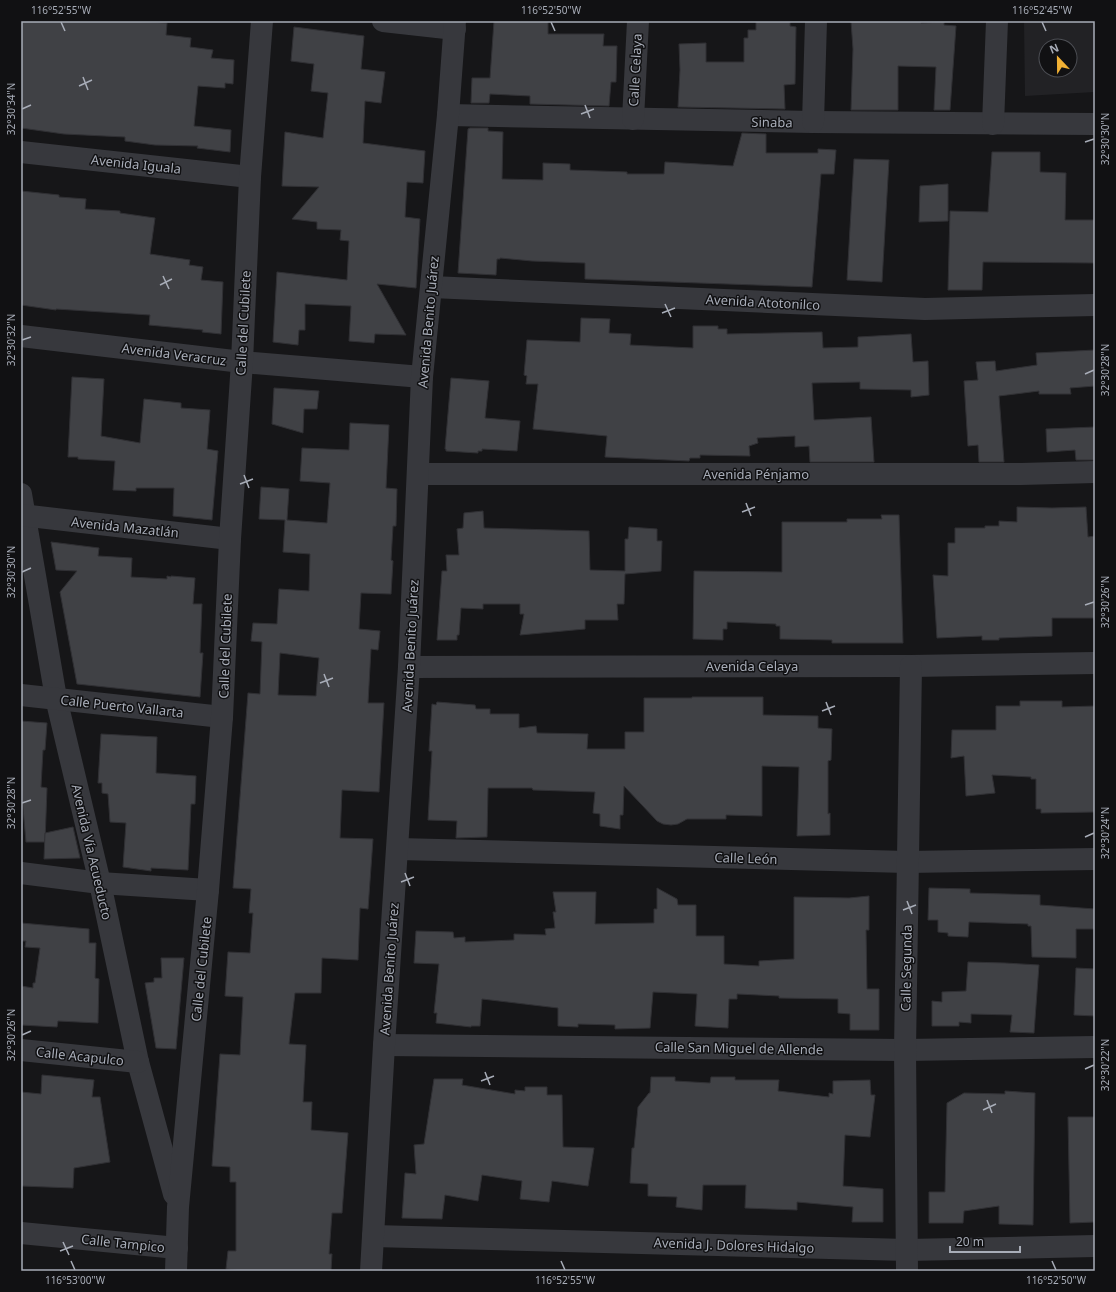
<svg xmlns="http://www.w3.org/2000/svg" width="1116" height="1292" font-family="'Noto Sans',sans-serif">
<rect width="100%" height="100%" fill="#161618"/>
<path fill="#222225" fill-rule="evenodd" d="M1024,21H1095V92L1025,96ZM1046,46H1070V70H1046Z"/>
<g fill="#404145" stroke="#303034" fill-rule="evenodd">
<polygon points="21,21 132,21 167,23 166,35 191,38 190,47 213,50 211,58 234,60 233,84 225,83 225,88 198,86 194,126 231,130 230,152 197,148 198,146 155,145 125,141 125,137 64,134 21,128 22,103 21,103"/>
<polygon points="494,21 548,21 548,34 604,34 603,46 617,46 616,82 611,82 609,106 530,104 530,96 490,94 489,103 471,103 472,78 490,78"/>
<polygon points="756,21 790,21 790,26 796,27 795,84 784,85 785,109 678,107 680,70 679,44 706,43 706,62 744,62 744,38 748,38 748,30 756,30"/>
<polygon points="851,21 921,21 921,23 944,22 944,25 956,26 950,110 934,110 936,67 898,66 898,110 851,110 853,49"/>
<polygon points="294,27 364,36 361,69 385,72 381,103 365,101 363,143 425,151 423,183 407,182 405,217 420,219 416,288 377,284 406,335 375,334 374,343 349,341 351,306 305,304 305,330 299,330 298,345 273,342 277,272 347,280 349,241 340,240 341,230 317,229 317,222 292,219 319,187 282,186 285,132 323,138 328,93 311,91 314,64 291,61"/>
<polygon points="470,128 488,128 488,131 503,132 502,179 543,180 543,163 570,164 570,170 627,172 627,174 664,174 665,162 733,166 742,133 766,134 766,153 818,153 818,149 836,150 834,174 821,174 812,287 585,279 585,263 532,261 500,258 500,259 497,259 496,275 458,273 468,129"/>
<polygon points="992,152 1040,152 1040,172 1066,173 1065,220 1095,220 1095,263 983,262 982,290 948,290 950,211 988,212"/>
<polygon points="854,159 889,160 882,282 847,280"/>
<polygon points="948,184 948,221 919,222 920,186"/>
<polygon points="21,191 59,195 59,197 86,199 85,209 120,211 120,213 155,218 150,254 190,260 189,265 203,267 201,280 223,282 221,334 202,332 203,330 149,325 150,315 56,309 56,310 21,305"/>
<polygon points="581,318 610,319 609,333 631,334 630,345 693,348 693,326 718,326 718,329 727,329 727,334 822,332 823,348 858,347 858,337 911,334 913,362 928,361 929,395 911,397 911,390 860,389 860,382 812,383 814,420 871,417 874,462 810,462 809,446 795,447 795,436 757,438 758,443 749,446 750,456 700,455 700,458 690,458 689,461 605,457 607,436 533,429 538,384 526,384 527,376 524,375 527,340 580,342"/>
<polygon points="1095,350 1095,386 1070,388 1071,394 1039,394 1039,391 999,396 1004,462 979,462 978,445 968,446 964,381 978,380 976,362 995,361 996,371 1037,365 1036,353"/>
<polygon points="72,377 104,379 101,436 140,443 144,399 181,403 181,408 210,410 207,449 218,451 212,520 173,516 174,488 136,488 136,491 113,490 115,461 78,459 78,457 68,457"/>
<polygon points="451,378 489,381 485,418 520,421 517,451 482,449 482,451 478,451 478,453 446,451 446,449 445,449"/>
<polygon points="274,388 319,391 317,409 304,409 303,433 272,424"/>
<path d="M350,423L389,425L386,488L397,489L396,526H393L391,560L393,561L391,594L361,593L359,629L380,631L378,650L371,649L368,703H384L379,792L342,790L340,838L373,839L368,909L360,908L358,960L322,958L321,993H295L289,1044L306,1045L303,1102H312L311,1130L348,1133L342,1213H332L329,1254H332L331,1271H242L226,1269L228,1251H236V1182H230V1167L212,1166L220,1054L240,1055L243,997L225,996L228,952L250,953L253,913H249L251,889L233,888L248,693L260,694L262,642L251,641L253,623L277,624L279,589L309,591L310,554L283,552L285,520L259,519L261,487L289,489L287,520L327,523L330,483L300,481L302,448L349,450ZM280,653L319,658L316,696L278,695Z"/>
<polygon points="1095,427 1095,460 1076,460 1075,450 1047,452 1046,429"/>
<polygon points="1017,507 1052,508 1086,507 1088,537 1095,536 1095,618 1052,618 1052,636 999,638 999,640 982,640 982,636 937,638 933,575 948,576 948,543 955,543 955,528 985,528 985,526 999,526 999,521 1017,522"/>
<polygon points="483,511 484,528 589,531 590,570 625,571 625,539 628,539 629,527 657,529 657,541 662,541 661,571 625,574 624,604 617,604 618,620 585,620 585,629 520,635 524,614 520,614 520,604 483,604 483,609 461,608 459,635 457,635 457,640 437,640 442,571 447,571 446,555 459,555 457,529 463,528 464,513"/>
<polygon points="881,515 899,515 903,643 832,643 832,640 780,639 780,626 776,626 776,624 727,622 727,629 723,629 723,640 693,639 694,571 782,572 782,522 847,522 847,519 882,519"/>
<polygon points="51,542 99,548 98,556 132,558 131,577 167,579 167,576 171,577 171,576 195,578 193,604 202,604 200,653 203,653 200,697 77,684 60,592 77,571 56,570"/>
<polygon points="692,697 763,697 763,715 818,716 818,728 832,729 831,760 828,761 828,814 830,813 830,835 797,836 799,767 762,766 762,816 726,815 726,819 687,819 678,824 671,825 663,824 657,821 624,786 623,815 620,815 620,829 600,826 600,814 593,813 595,792 533,790 532,788 488,788 487,837 456,838 457,821 428,820 432,751 429,751 432,704 436,705 437,702 475,705 476,709 490,709 490,714 519,714 519,728 536,726 537,733 588,734 587,749 625,749 625,732 644,732 644,698 692,698"/>
<polygon points="1020,701 1062,701 1062,707 1095,706 1095,812 1041,813 1041,809 1036,809 1036,779 1031,779 1031,777 992,775 995,793 966,796 964,756 951,758 952,730 996,730 996,706 1020,706"/>
<polygon points="21,721 47,723 45,750 43,750 41,787 47,788 45,842 26,842 21,785"/>
<polygon points="101,734 157,737 156,773 196,776 195,804 191,804 188,870 151,868 151,871 123,867 126,823 110,822 108,794 102,793 102,783 98,783"/>
<polygon points="73,827 80,858 44,859 45,833"/>
<polygon points="657,888 677,899 678,905 696,905 696,936 724,936 724,964 759,966 759,961 794,959 794,897 849,898 869,896 869,930 866,930 867,989 879,989 879,1030 850,1030 850,1014 838,1013 838,999 779,998 779,996 737,994 737,999 729,999 728,1028 695,1026 697,994 653,992 650,1028 615,1029 615,1025 578,1024 578,1027 558,1026 558,1008 482,999 480,1026 471,1026 471,1027 436,1023 437,1013 434,1013 439,964 414,963 416,931 453,932 454,938 465,937 465,942 514,940 514,934 546,935 545,929 555,928 553,912 556,912 553,892 596,892 595,924 654,923 654,909 657,909"/>
<polygon points="929,888 970,889 970,893 1040,895 1040,905 1095,909 1095,929 1076,929 1076,958 1032,957 1031,926 1028,926 1028,924 969,922 968,937 948,936 948,933 938,932 938,920 928,920"/>
<polygon points="21,923 89,929 89,943 96,943 95,978 99,979 98,1023 58,1021 57,1027 21,1025 21,986 33,988 33,983 35,983 40,948 25,947 26,941 21,941"/>
<polygon points="161,958 184,958 176,1049 156,1048 145,983 154,982 154,978 162,978"/>
<polygon points="968,962 1005,963 1039,965 1034,1033 1010,1032 1012,1015 971,1014 971,1023 959,1022 959,1026 932,1026 932,1001 942,1002 942,992 966,991"/>
<polygon points="1076,968 1095,969 1095,1016 1074,1015"/>
<polygon points="42,1075 94,1080 92,1097 100,1097 110,1162 74,1168 73,1188 21,1186 21,1092 41,1094"/>
<polygon points="651,1077 675,1077 675,1081 710,1083 711,1077 735,1077 735,1080 779,1080 778,1091 829,1097 829,1093 833,1094 833,1081 870,1080 871,1095 875,1095 870,1137 845,1135 843,1186 883,1189 883,1222 852,1222 853,1207 797,1202 797,1210 745,1208 746,1185 703,1185 702,1210 676,1207 677,1197 648,1196 648,1184 630,1183 632,1148 634,1148 638,1107 649,1093 650,1093"/>
<polygon points="434,1079 463,1079 462,1085 515,1094 515,1090 525,1091 525,1087 547,1087 547,1095 562,1095 563,1147 594,1148 588,1186 552,1181 549,1202 520,1199 522,1181 482,1175 478,1201 445,1195 442,1219 402,1218 405,1173 416,1174 414,1145 424,1144"/>
<polygon points="1005,1091 1035,1093 1033,1225 999,1224 999,1206 964,1211 963,1223 929,1223 929,1192 945,1192 947,1103 964,1093 1005,1094"/>
<polygon points="1068,1117 1095,1117 1095,1222 1070,1223"/>
</g>
<g fill="none" stroke-linecap="round" stroke-linejoin="round">
<g stroke="#37383d" stroke-width="22">
<polyline points="383,21 455,29"/>
<polyline points="448,115 813,122 1095,124"/>
<polyline points="633,119 638,21"/>
<polyline points="813,122 816,21"/>
<polyline points="993,124 997,21"/>
<polyline points="21,152 250,177"/>
<polyline points="432,287 925,309 1095,305"/>
<polyline points="21,336 242,362 422,377"/>
<polyline points="418,474 1021,474 1095,472"/>
<polyline points="21,494 56,698 100,883 138,1062 174,1194"/>
<polyline points="21,515 230,539"/>
<polyline points="409,667 911,666 1095,663"/>
<polyline points="21,695 222,717"/>
<polyline points="398,849 907,862 1095,859"/>
<polyline points="21,873 100,883 208,890"/>
<polyline points="384,1045 905,1050 1095,1047"/>
<polyline points="21,1050 138,1062"/>
<polyline points="21,1233 177,1248"/>
<polyline points="373,1236 907,1250 1095,1246"/>
<polyline points="176,1271 178,1207 208,890 222,717 230,539 242,362 250,177 262,21"/>
<polyline points="371,1271 384,1045 409,667 422,377 448,115 455,21"/>
<polyline points="907,1271 905,1050 911,666"/>
</g>
</g>
<path fill="none" stroke="#a8adb8" stroke-width="1.5" d="M61,22L65,31M551,22L555,31M1042,22L1046,31M83,77L88,90M79,86L92,80M585,105L590,118M22,109L31,105M581,114L594,109M1085,142L1094,139M163,276L169,289M160,285L172,279M665,304L671,317M662,313L675,308M22,340L31,337M1085,374L1094,370M244,475L249,488M240,484L253,479M746,503L751,516M742,512L755,507M22,572L31,568M1085,605L1094,602M324,674L329,687M320,683L333,678M826,702L831,715M822,711L835,706M22,803L31,800M1085,837L1094,833M405,873L410,886M401,882L414,877M907,901L912,914M903,910L916,905M22,1035L31,1031M1085,1069L1094,1065M485,1072L490,1085M481,1081L494,1076M987,1100L992,1113M983,1110L996,1104M63,1242L69,1255M60,1251L73,1246M71,1261L75,1270M561,1261L565,1270M1052,1261L1056,1270"/>
<g text-anchor="middle" stroke-width="3" stroke-linejoin="round" paint-order="stroke">
<g font-size="13" fill="#a8adb8" stroke="#111113">
<text transform="translate(635 70) rotate(-87)" y="5">Calle Celaya</text>
<text transform="translate(772 122) rotate(1)" y="5">Sinaba</text>
<text transform="translate(136 164) rotate(6)" y="5">Avenida Iguala</text>
<text transform="translate(763 302) rotate(3)" y="5">Avenida Atotonilco</text>
<text transform="translate(428 322) rotate(-85)" y="5">Avenida Benito Juárez</text>
<text transform="translate(243 323) rotate(-87)" y="5">Calle del Cubilete</text>
<text transform="translate(174 354) rotate(7)" y="5">Avenida Veracruz</text>
<text x="756" y="479">Avenida Pénjamo</text>
<text transform="translate(125 527) rotate(6)" y="5">Avenida Mazatlán</text>
<text transform="translate(225 646) rotate(-88)" y="5">Calle del Cubilete</text>
<text transform="translate(410 646) rotate(-87)" y="5">Avenida Benito Juárez</text>
<text x="752" y="671">Avenida Celaya</text>
<text transform="translate(122 706) rotate(6)" y="5">Calle Puerto Vallarta</text>
<text transform="translate(92 852) rotate(77)" y="5">Avenida Vía Acueducto</text>
<text transform="translate(746 858) rotate(2)" y="5">Calle León</text>
<text transform="translate(906 968) rotate(-89)" y="5">Calle Segunda</text>
<text transform="translate(201 969) rotate(-84)" y="5">Calle del Cubilete</text>
<text transform="translate(389 969) rotate(-86)" y="5">Avenida Benito Juárez</text>
<text transform="translate(739 1048) rotate(1)" y="5">Calle San Miguel de Allende</text>
<text transform="translate(80 1056) rotate(6)" y="5">Calle Acapulco</text>
<text transform="translate(123 1243) rotate(6)" y="5">Calle Tampico</text>
<text transform="translate(734 1245) rotate(2)" y="5">Avenida J. Dolores Hidalgo</text>
</g>
</g>
<rect width="1116" height="1292" fill="none" stroke="#111113" stroke-width="44"/>
<g transform="translate(1058 58) rotate(338)"><circle r="19" fill="#111113" stroke="#4d4f55"/>
<path d="M0-3L7 15L0 10L-7 15Z" fill="#f2b134"/>
<text y="-6" font-size="11" font-weight="bold" text-anchor="middle" fill="#a8adb8">N</text>
</g>
<path d="M950 1246v6h70v-6" fill="none" stroke="#a8adb8" stroke-width="2"/>
<text x="956" y="1246" font-size="12" fill="#a8adb8" stroke="#111113" stroke-width="3" paint-order="stroke">20 m</text>
<rect x="22" y="22" width="1072" height="1248" fill="none" stroke="#a8adb8" stroke-width="1.5"/>
<g font-size="10" text-anchor="middle" fill="#a8adb8">
<text x="61" y="14">116°52'55"W</text>
<text x="551" y="14">116°52'50"W</text>
<text x="1042" y="14">116°52'45"W</text>
<text transform="translate(11 109) rotate(-90)" y="4">32°30'34"N</text>
<text transform="translate(1105 139) rotate(-90)" y="4">32°30'30"N</text>
<text transform="translate(11 340) rotate(-90)" y="4">32°30'32"N</text>
<text transform="translate(1105 370) rotate(-90)" y="4">32°30'28"N</text>
<text transform="translate(11 572) rotate(-90)" y="4">32°30'30"N</text>
<text transform="translate(1105 602) rotate(-90)" y="4">32°30'26"N</text>
<text transform="translate(11 803) rotate(-90)" y="4">32°30'28"N</text>
<text transform="translate(1105 833) rotate(-90)" y="4">32°30'24"N</text>
<text transform="translate(11 1035) rotate(-90)" y="4">32°30'26"N</text>
<text transform="translate(1105 1065) rotate(-90)" y="4">32°30'22"N</text>
<text x="75" y="1284">116°53'00"W</text>
<text x="565" y="1284">116°52'55"W</text>
<text x="1056" y="1284">116°52'50"W</text>
</g>
</svg>
